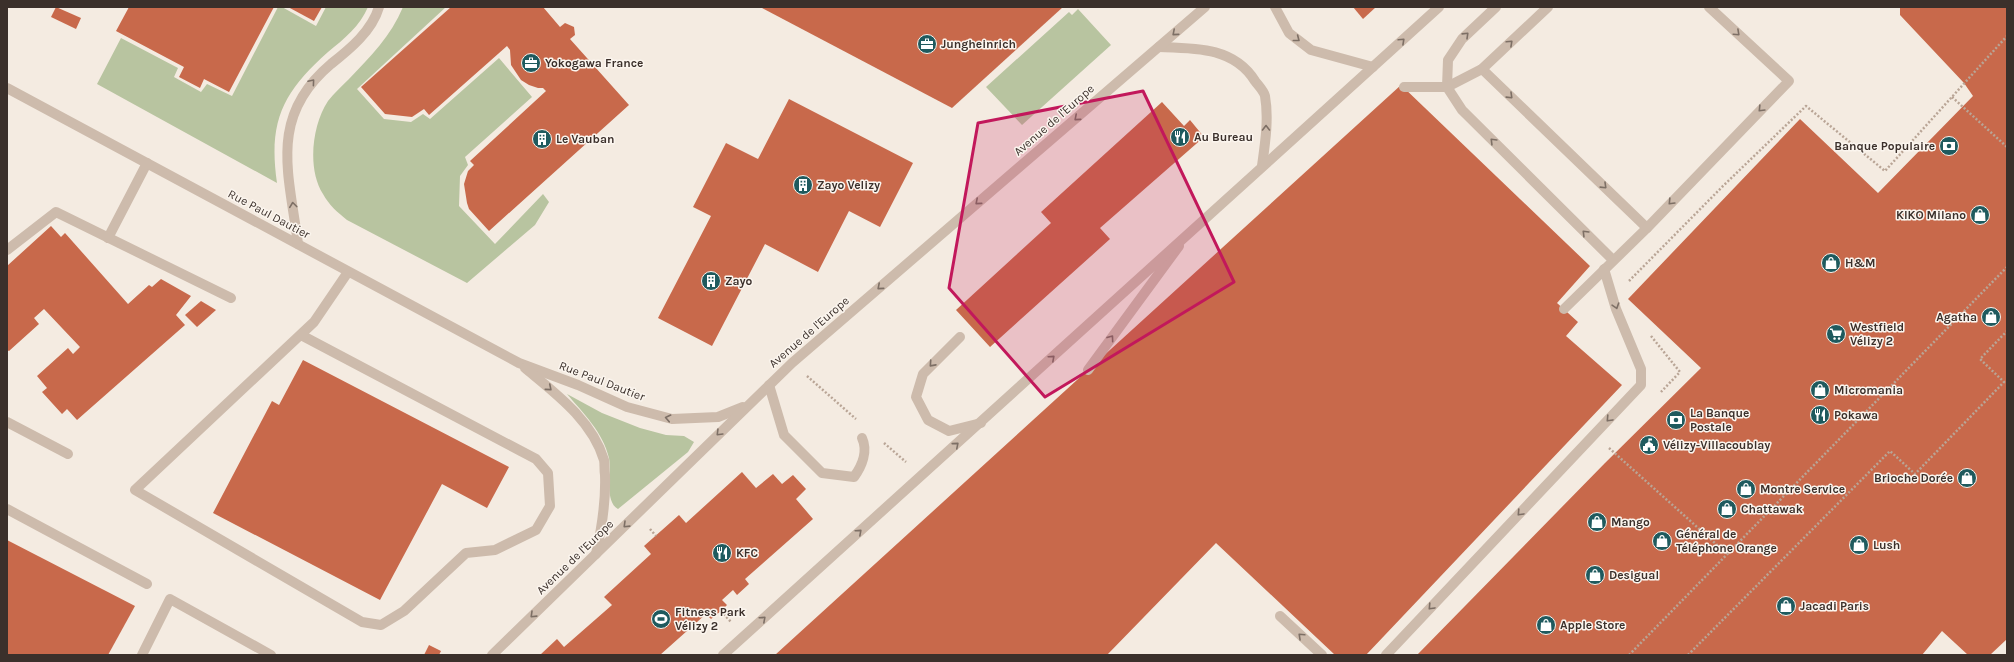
<svg xmlns="http://www.w3.org/2000/svg" width="2014" height="662" font-family="Karla,sans-serif">
<rect width="100%" height="100%" fill="#f4ebe1"/>
<g fill="#b8c4a0">
<path d="M278,7H282L316,26L326,7H368C360,26 344,39 328,52C283,92 268,121 277,183L97,84L121,38L178,68L174,77L201,92L207,84L232,96Z"/>
<path d="M403,7H446L357,89L384,119L411,122L423,114L430,119L499,58L532,97L465,157L468,165L460,176L459,206L495,244L543,194L549,202L535,225L467,283L347,220C337,212 329,205 323,194C307,169 312,125 328,101C334,93 342,86 349,79C370,57 391,36 403,7Z"/>
<polygon points="1078,9 1111,45 1022,125 986,87 1069,12 1072,15"/>
<path d="M567,394L602,413L640,428L666,435L684,436L694,442L688,452L618,509C604,501 612,473 609,458C603,432 583,413 567,394Z"/>
</g>
<g fill="#c8694b">
<polygon points="56,7 81,18 76,29 51,17"/>
<polygon points="129,7 274,7 229,92 204,79 200,88 179,77 184,67 116,31"/>
<polygon points="288,7 322,7 314,21"/>
<polygon points="451,7 543,7 560,27 565,23 574,27 575,35 570,39 629,105 489,231 469,209 467,203 464,184 468,171 474,165 470,161 546,91 543,88 538,88 529,85 521,80 511,65 510,50 507,46 429,115 424,109 412,117 385,114 361,87"/>
<polygon points="760,7 1063,7 952,108"/>
<polygon points="1353,7 1376,7 1363,19"/>
<polygon points="1900,7 2007,7 2007,639 1990,655 1968,655 1942,631 1922,655 1417,655 1605,463 1701,368 1628,299 1800,119 1878,193 1973,96 1964,83 1900,15"/>
<polygon points="1401,85 1590,266 1557,303 1578,322 1566,336 1622,385 1366,655 1335,655 1216,543 1107,655 775,655"/>
<polygon points="789,99 913,163 880,227 849,211 818,272 765,244 712,346 658,318 711,216 693,207 726,143 758,159"/>
<polygon points="1162,102 1184,126 1190,120 1204,137 1100,228 1110,239 990,347 956,310 1051,223 1041,212"/>
<polygon points="51,226 61,237 65,233 128,304 149,285 152,287 161,279 191,296 176,315 185,325 77,420 67,409 62,414 42,392 47,388 37,376 68,348 73,354 80,347 44,309 34,318 39,324 9,351 7,350 7,266"/>
<polygon points="201,301 216,310 197,327 185,315"/>
<polygon points="303,360 509,467 487,508 442,484 380,600 213,513 272,401 279,405"/>
<polygon points="742,472 756,488 773,474 782,484 793,475 806,489 796,499 813,519 745,579 749,584 737,595 733,590 722,600 727,605 721,611 711,619 706,614 660,655 540,655 557,639 564,647 612,605 604,597 651,554 644,546 679,515 686,523"/>
<polygon points="7,540 135,606 108,655 7,655"/>
<polygon points="429,645 441,651 439,655 424,655"/>
</g>
<g fill="none" stroke-linecap="round" stroke-linejoin="round">
<g stroke="#b9a596" stroke-width="2.5" stroke-dasharray="2 2" stroke-linecap="butt">
<polyline points="1952,97 2007,147"/>
<polyline points="1629,281 1723,186 1806,106 1885,171 2007,36"/>
<polyline points="1651,336 1680,372 1661,392"/>
<polyline points="807,376 856,419"/>
<polyline points="884,443 906,462"/>
<polyline points="1609,448 1726,553"/>
<polyline points="650,529 656,536"/>
<polyline points="721,611 731,622"/>
<polyline points="1629,655 2007,267"/>
<polyline points="1688,655 1890,451 1915,474 2004,382 1980,359 2007,331"/>
</g>
<g stroke="#cdbbac" stroke-width="10">
<polyline points="1496,7 1462,39 1448,60 1447,87 1462,110 1613,260"/>
<polyline points="1482,69 1647,228"/>
<polyline points="1404,87 1447,87 1482,69 1548,7"/>
<polyline points="108,238 147,163"/>
<polyline points="7,250 56,212 231,298"/>
<polyline points="1564,309 1647,228 1789,81 1709,7"/>
<polyline points="301,335 536,459 548,473 550,506 536,530 495,550 466,553 404,611 381,625 362,622 135,490 314,322 348,272"/>
<polyline points="960,337 923,374 916,397 928,420 949,431 981,423"/>
<polyline points="1088,370 1179,246"/>
<path d="M769,385L784,435L822,473L854,477C862,466 868,451 862,438"/>
<polyline points="7,422 68,454"/>
<polyline points="7,509 147,584"/>
<polyline points="1280,616 1322,655"/>
<polyline points="142,655 170,599 271,655"/>
<polyline points="1386,655 1641,385 1641,369 1616,309 1604,269"/>
</g>
<g stroke="#cdbbac" stroke-width="10">
<polyline points="1275,7 1289,33 1311,50 1373,67"/>
<path d="M1159,47C1195,48 1234,47 1255,81C1258,85 1264,91 1265,96C1269,119 1265,144 1262,166"/>
<polyline points="7,88 519,363 578,385 627,407 672,419 718,417 743,407"/>
<path d="M298,244C289,173 268,117 331,64C350,49 372,31 379,7"/>
<path d="M525,368C555,393 592,420 604,460C605,464 604,470 605,475C606,502 602,527 596,554"/>
<polyline points="492,655 792,363 1205,7"/>
<polyline points="723,655 1439,7"/>
</g>
</g>
<defs><path id="oneway-chevron" d="M-2-3.5L2.5 0L-2 3.5" fill="none" stroke-width="1.6" stroke-linecap="round" stroke-linejoin="round"/></defs>
<g stroke="#7d6f65">
<use href="#oneway-chevron" transform="translate(1175 33) rotate(139)"/>
<use href="#oneway-chevron" transform="translate(1737 33) rotate(43)"/>
<use href="#oneway-chevron" transform="translate(1466 35) rotate(-44)"/>
<use href="#oneway-chevron" transform="translate(1297 39) rotate(38)"/>
<use href="#oneway-chevron" transform="translate(1402 41) rotate(-43)"/>
<use href="#oneway-chevron" transform="translate(1510 43) rotate(-43)"/>
<use href="#oneway-chevron" transform="translate(312 82) rotate(-50)"/>
<use href="#oneway-chevron" transform="translate(1510 96) rotate(44)"/>
<use href="#oneway-chevron" transform="translate(1761 109) rotate(134)"/>
<use href="#oneway-chevron" transform="translate(1077 118) rotate(139)"/>
<use href="#oneway-chevron" transform="translate(1266 128) rotate(-90)"/>
<use href="#oneway-chevron" transform="translate(1493 141) rotate(-135)"/>
<use href="#oneway-chevron" transform="translate(1604 186) rotate(44)"/>
<use href="#oneway-chevron" transform="translate(978 202) rotate(139)"/>
<use href="#oneway-chevron" transform="translate(1671 202) rotate(134)"/>
<use href="#oneway-chevron" transform="translate(293 205) rotate(-97)"/>
<use href="#oneway-chevron" transform="translate(1585 233) rotate(-135)"/>
<use href="#oneway-chevron" transform="translate(880 287) rotate(139)"/>
<use href="#oneway-chevron" transform="translate(1616 306) rotate(72)"/>
<use href="#oneway-chevron" transform="translate(1111 338) rotate(-54)"/>
<use href="#oneway-chevron" transform="translate(1052 358) rotate(-42)"/>
<use href="#oneway-chevron" transform="translate(932 364) rotate(132)"/>
<use href="#oneway-chevron" transform="translate(549 388) rotate(40)"/>
<use href="#oneway-chevron" transform="translate(668 418) rotate(-168)"/>
<use href="#oneway-chevron" transform="translate(1609 419) rotate(133)"/>
<use href="#oneway-chevron" transform="translate(719 433) rotate(135)"/>
<use href="#oneway-chevron" transform="translate(956 445) rotate(-41)"/>
<use href="#oneway-chevron" transform="translate(1520 513) rotate(133)"/>
<use href="#oneway-chevron" transform="translate(626 525) rotate(136)"/>
<use href="#oneway-chevron" transform="translate(859 532) rotate(-42)"/>
<use href="#oneway-chevron" transform="translate(1431 607) rotate(133)"/>
<use href="#oneway-chevron" transform="translate(533 615) rotate(136)"/>
<use href="#oneway-chevron" transform="translate(763 619) rotate(-42)"/>
<use href="#oneway-chevron" transform="translate(1301 636) rotate(-137)"/>
</g>
<path fill="#c2185b" fill-opacity="0.2" stroke="#c2185b" stroke-width="3" stroke-linejoin="round" d="M1143,91L1234,282L1045,397L949,288L978,123Z"/>
<defs>
<symbol id="office-disc" viewBox="-11 -11 22 22"><circle r="9.5" fill="#1f5a5e" stroke="#fbf5ee"/><path d="M-6-3h4V-5.5h4V-3h4V5H-6ZM-1-4.5V-3h2v-1.5ZM-6 0V1H6V0Z" fill="#fff"/></symbol>
<symbol id="restaurant-disc" viewBox="-11 -11 22 22"><circle r="9.5" fill="#1f5a5e" stroke="#fbf5ee"/><path d="M-5-6h1v4h1v-4h1v4h1v-4h1v5L-1.5 .5V6h-2V.5L-5-1ZM5-6V6H3V1.5H1.5Q1.5-4 5-6Z" fill="#fff"/></symbol>
<symbol id="building-disc" viewBox="-11 -11 22 22"><circle r="9.5" fill="#1f5a5e" stroke="#fbf5ee"/><path d="M-4-6H4V6H1V3H-1V6H-4ZM-2.5-4.3h1.7v1.8h-1.7ZM.8-4.3h1.7v1.8H.8ZM-2.5-1h1.7V.8h-1.7ZM.8-1h1.7V.8H.8Z" fill="#fff"/></symbol>
<symbol id="bank-disc" viewBox="-11 -11 22 22"><circle r="9.5" fill="#1f5a5e" stroke="#fbf5ee"/><path d="M-6-4H6V4H-6ZM0-2.3a2.3 2.3 0 1 0 0 4.6a2.3 2.3 0 1 0 0-4.6Z" fill="#fff"/></symbol>
<symbol id="shop-disc" viewBox="-11 -11 22 22"><circle r="9.5" fill="#1f5a5e" stroke="#fbf5ee"/><path d="M-5-2.5h2.3a2.7 3.5 0 0 1 5.4 0H5L5.5 6h-11ZM-1.5-2.5h3a1.5 2.3 0 0 0-3 0Z" fill="#fff"/></symbol>
<symbol id="supermarket-disc" viewBox="-11 -11 22 22"><circle r="9.5" fill="#1f5a5e" stroke="#fbf5ee"/><path d="M-6-5.5h2.5l.6 2H6L4.5 2H-2.5L-4.4-4H-6ZM-1.5 3.2a1.3 1.3 0 1 0 .1 0ZM3 3.2a1.3 1.3 0 1 0 .1 0Z" fill="#fff"/></symbol>
<symbol id="civic-disc" viewBox="-11 -11 22 22"><circle r="9.5" fill="#1f5a5e" stroke="#fbf5ee"/><path d="M-.6-6.5H3V-4.5H.6V-3L4-1V1h2V6H-6V1h2V-1L-.6-3ZM-1.2 2.5V6h2.4V2.5Z" fill="#fff"/></symbol>
<symbol id="stadium-disc" viewBox="-11 -11 22 22"><circle r="9.5" fill="#1f5a5e" stroke="#fbf5ee"/><path d="M0-5a6.5 5 0 1 0 0 10a6.5 5 0 1 0 0-10ZM-3.5-1.8h7v3.6h-7Z" fill="#fff"/></symbol>
</defs>
<g fill-rule="evenodd">
<use href="#office-disc" x="916" y="33" width="22" height="22"/>
<use href="#office-disc" x="520" y="52" width="22" height="22"/>
<use href="#restaurant-disc" x="1169" y="126" width="22" height="22"/>
<use href="#building-disc" x="531" y="128" width="22" height="22"/>
<use href="#bank-disc" x="1938" y="135" width="22" height="22"/>
<use href="#building-disc" x="792" y="174" width="22" height="22"/>
<use href="#shop-disc" x="1969" y="204" width="22" height="22"/>
<use href="#shop-disc" x="1820" y="252" width="22" height="22"/>
<use href="#building-disc" x="700" y="270" width="22" height="22"/>
<use href="#shop-disc" x="1980" y="306" width="22" height="22"/>
<use href="#supermarket-disc" x="1825" y="323" width="22" height="22"/>
<use href="#shop-disc" x="1809" y="379" width="22" height="22"/>
<use href="#restaurant-disc" x="1809" y="404" width="22" height="22"/>
<use href="#bank-disc" x="1665" y="409" width="22" height="22"/>
<use href="#civic-disc" x="1638" y="434" width="22" height="22"/>
<use href="#shop-disc" x="1956" y="467" width="22" height="22"/>
<use href="#shop-disc" x="1735" y="478" width="22" height="22"/>
<use href="#shop-disc" x="1716" y="498" width="22" height="22"/>
<use href="#shop-disc" x="1586" y="511" width="22" height="22"/>
<use href="#shop-disc" x="1651" y="530" width="22" height="22"/>
<use href="#shop-disc" x="1848" y="534" width="22" height="22"/>
<use href="#restaurant-disc" x="711" y="542" width="22" height="22"/>
<use href="#shop-disc" x="1584" y="564" width="22" height="22"/>
<use href="#shop-disc" x="1775" y="595" width="22" height="22"/>
<use href="#stadium-disc" x="650" y="608" width="22" height="22"/>
<use href="#shop-disc" x="1535" y="614" width="22" height="22"/>
</g>
<g text-anchor="middle" stroke-width="3" stroke-linejoin="round" paint-order="stroke">
<g font-size="12" font-weight="bold" fill="#3b302b" stroke="#fbf5ee" text-anchor="start">
<text x="941" y="48">Jungheinrich</text>
<text x="545" y="67">Yokogawa France</text>
<text x="1194" y="141">Au Bureau</text>
<text x="556" y="143">Le Vauban</text>
<text x="1935" y="150" text-anchor="end">Banque Populaire</text>
<text x="817" y="189">Zayo Velizy</text>
<text x="1966" y="219" text-anchor="end">KIKO Milano</text>
<text x="1845" y="267">H&amp;M</text>
<text x="725" y="285">Zayo</text>
<text x="1977" y="321" text-anchor="end">Agatha</text>
<text x="1850" y="331">Westfield<tspan x="1850" dy="14">Vélizy 2</tspan></text>
<text x="1834" y="394">Micromania</text>
<text x="1690" y="417">La Banque<tspan x="1690" dy="14">Postale</tspan></text>
<text x="1834" y="419">Pokawa</text>
<text x="1663" y="449">Vélizy-Villacoublay</text>
<text x="1953" y="482" text-anchor="end">Brioche Dorée</text>
<text x="1760" y="493">Montre Service</text>
<text x="1741" y="513">Chattawak</text>
<text x="1611" y="526">Mango</text>
<text x="1676" y="538">Général de<tspan x="1676" dy="14">Téléphone Orange</tspan></text>
<text x="1873" y="549">Lush</text>
<text x="736" y="557">KFC</text>
<text x="1609" y="579">Desigual</text>
<text x="1800" y="610">Jacadi Paris</text>
<text x="675" y="616">Fitness Park<tspan x="675" dy="14">Vélizy 2</tspan></text>
<text x="1560" y="629">Apple Store</text>
</g>
<g font-size="12" fill="#3b302b" stroke="#fbf5ee">
<text transform="translate(1054 120) rotate(-41)" y="4">Avenue de l'Europe</text>
<text transform="translate(269 214) rotate(28)" y="4">Rue Paul Dautier</text>
<text transform="translate(809 332) rotate(-41)" y="4">Avenue de l'Europe</text>
<text transform="translate(602 381) rotate(21)" y="4">Rue Paul Dautier</text>
<text transform="translate(575 557) rotate(-44)" y="4">Avenue de l'Europe</text>
</g>
</g>
<rect width="2014" height="662" fill="none" stroke="#3b302b" stroke-width="16"/>
</svg>
